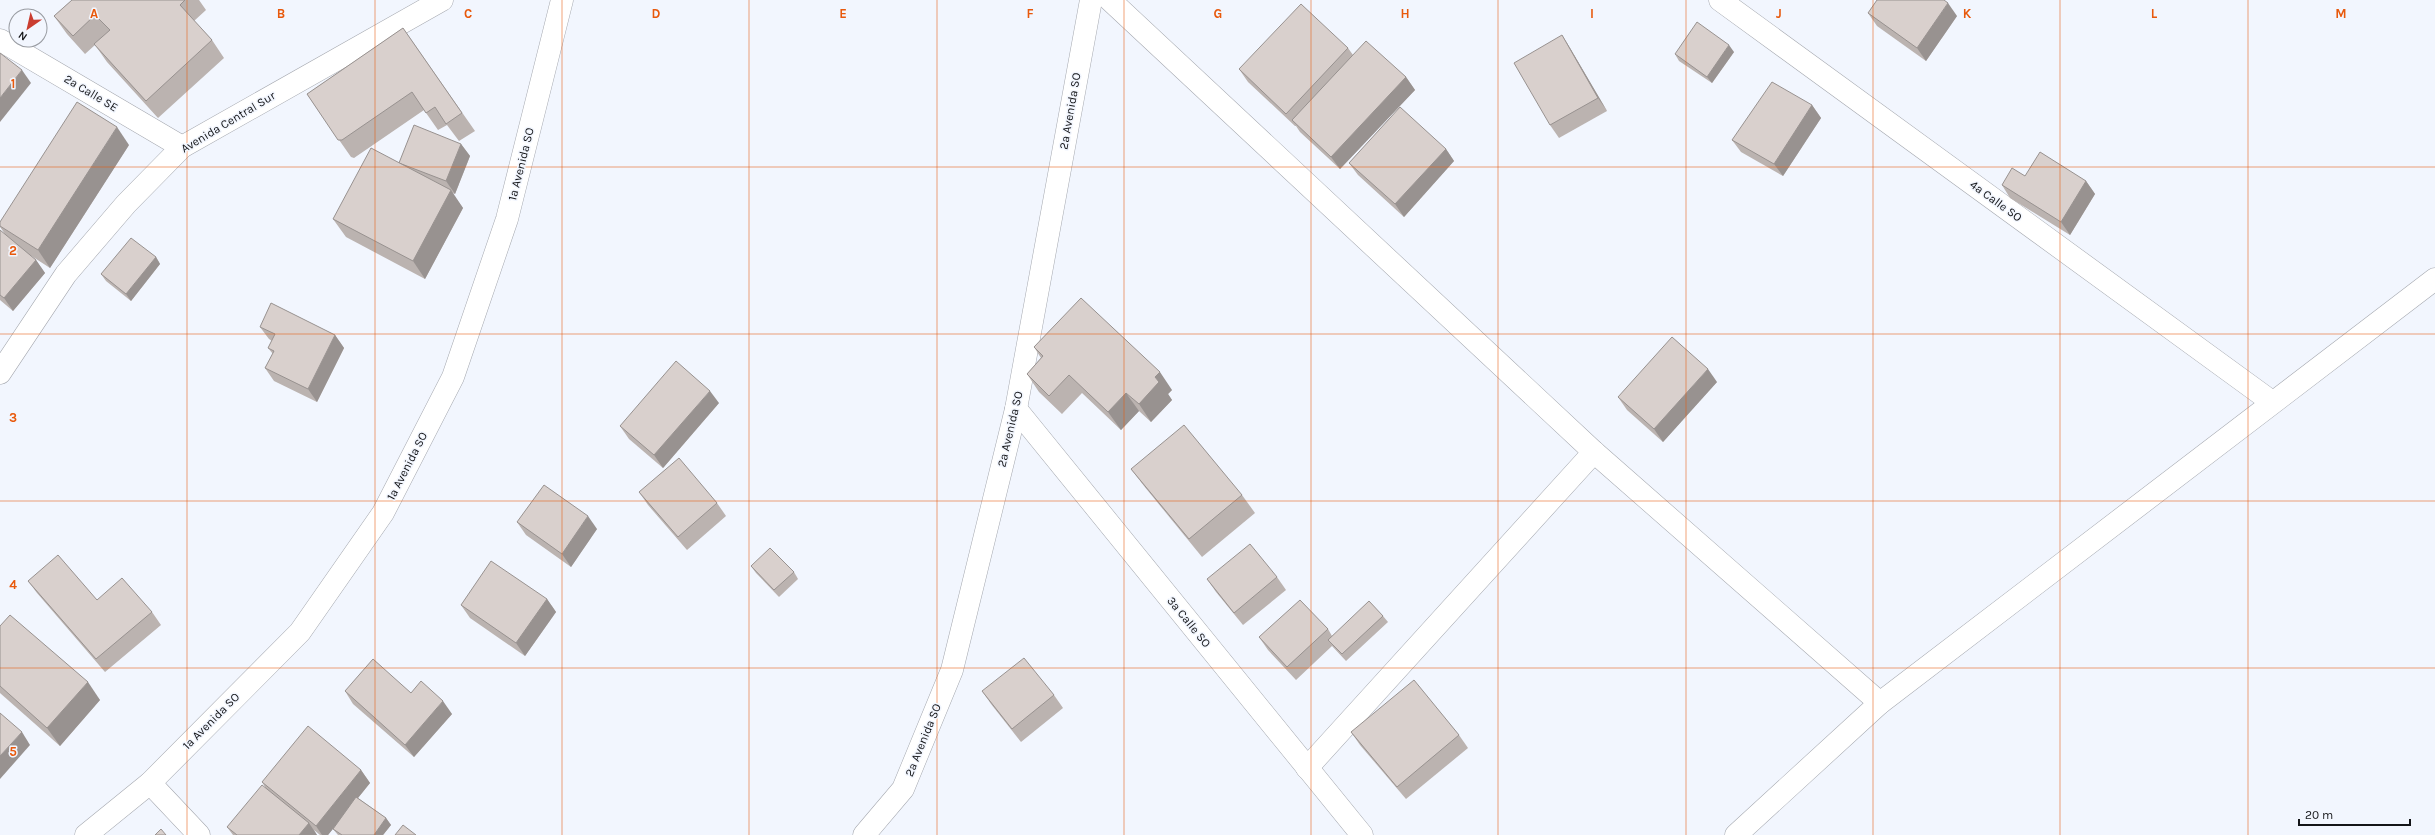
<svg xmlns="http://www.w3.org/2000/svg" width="2435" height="835" font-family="Karla,sans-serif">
<rect width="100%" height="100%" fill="#f2f6fe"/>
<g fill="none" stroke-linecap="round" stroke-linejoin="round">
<defs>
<g id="street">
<polyline points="1110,0 1594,452 1880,703"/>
<polyline points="1720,0 2272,402"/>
<polyline points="0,40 182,147"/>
<polyline points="0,373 66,274 126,204 182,147 442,0"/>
<polyline points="1016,409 1362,835"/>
<polyline points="1307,768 1594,452"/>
<polyline points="150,783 199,835"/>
<polyline points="864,835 903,789 952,670 1016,409 1091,0"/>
<polyline points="1736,835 1880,703 2435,279"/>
</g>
<polyline id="secondary" points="86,835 150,783 300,632 383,513 453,377 507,219 562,0"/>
</defs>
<use href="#street" stroke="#a5a8af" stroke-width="23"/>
<use href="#secondary" stroke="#a5a8af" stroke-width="23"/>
<use href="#street" stroke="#fff" stroke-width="22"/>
<use href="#secondary" stroke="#fff" stroke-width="22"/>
</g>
<g fill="#bbb3b0">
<polygon points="72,0 199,0 206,10 194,21 212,40 224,58 158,118 107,62 95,45 85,54 67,34 54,16"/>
<polygon points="1868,13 1957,16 1926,61 1877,26"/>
<polygon points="403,28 475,131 459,141 447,125 438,130 424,110 354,158 351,157 307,94"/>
<polygon points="1562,35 1570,48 1607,111 1559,138 1550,125"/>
<polygon points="1348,48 1353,55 1406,77 1415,90 1340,169 1300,132 1296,126 1295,126 1248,82 1239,69"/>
<polygon points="1734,52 1712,83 1679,61 1675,54"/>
<polygon points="1812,105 1821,118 1783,176 1741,152 1732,140"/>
<polygon points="461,144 470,156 455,194 452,193 463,208 425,279 346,237 333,219 399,163"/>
<polygon points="129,145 50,268 30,255 36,260 45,273 13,311 0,300 0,230 5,234 0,227 0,222"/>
<polygon points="1446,149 1454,161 1404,217 1358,175 1349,163"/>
<polygon points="2086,181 2095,194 2070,235 2010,198 2002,185"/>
<polygon points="156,257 160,264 131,301 106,281 101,274"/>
<polygon points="260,327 335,335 344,348 317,402 274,381 265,368 273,354 268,348 272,341 269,339"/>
<polygon points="1034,347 1172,390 1168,394 1172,400 1151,422 1139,411 1121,430 1082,393 1062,414 1039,392 1027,374 1041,358"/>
<polygon points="1717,382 1663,442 1627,410 1618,397"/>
<polygon points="719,403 663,468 629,439 620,426"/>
<polygon points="1131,469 1242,495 1255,513 1202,557 1144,486"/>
<polygon points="639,492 717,503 726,516 687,550 648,505"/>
<polygon points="517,522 597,529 571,567 526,535"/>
<polygon points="751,566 794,572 798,579 779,597 756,573"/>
<polygon points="1277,577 1286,590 1243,625 1216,592 1207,579"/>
<polygon points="28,581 97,600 152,612 161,625 105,672 37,593"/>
<polygon points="547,599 556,612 525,656 470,618 461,605"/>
<polygon points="1383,616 1388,622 1346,661 1332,646 1296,680 1268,650 1259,637 1328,629 1332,636"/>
<polygon points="0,626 100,700 60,746 0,693"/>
<polygon points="345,691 411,693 452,714 414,757 353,704"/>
<polygon points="982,691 1054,695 1063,708 1021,742 991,704"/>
<polygon points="1351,732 1459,735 1468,748 1406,799 1360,745"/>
<polygon points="361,770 370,783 358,798 386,818 391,825 383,835 338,835 333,829 335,826 328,835 320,835 314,830 317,835 233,835 227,827 265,787 262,782"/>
</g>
<g fill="#989290">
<polygon points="1948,3 1957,16 1926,61 1917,48"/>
<polygon points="1562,35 1570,48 1607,111 1598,98"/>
<polygon points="1729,45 1734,52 1712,83 1707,77"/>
<polygon points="22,70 31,83 0,122 0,98"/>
<polygon points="1406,77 1415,90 1340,169 1331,157"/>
<polygon points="1812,105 1821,118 1783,176 1774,164"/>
<polygon points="117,127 129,145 50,268 38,250"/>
<polygon points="461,144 470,156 455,194 446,181"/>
<polygon points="1446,149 1454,161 1404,217 1395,204"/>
<polygon points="2086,181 2095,194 2070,235 2061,222"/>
<polygon points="451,190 463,208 425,279 413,261"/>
<polygon points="156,257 160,264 131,301 126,294"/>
<polygon points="36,260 45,273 13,311 4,298"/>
<polygon points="335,335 344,348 317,402 308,389"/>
<polygon points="1708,369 1717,382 1663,442 1654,429"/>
<polygon points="1160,372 1172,390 1168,394 1172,400 1151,422 1139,404 1155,377"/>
<polygon points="710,391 719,403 663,468 654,455"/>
<polygon points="1126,393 1139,411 1121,430 1108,412"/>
<polygon points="588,516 597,529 571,567 562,554"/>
<polygon points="547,599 556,612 525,656 516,643"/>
<polygon points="88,682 100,700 60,746 47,728"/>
<polygon points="443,701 452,714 414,757 405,745"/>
<polygon points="22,732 30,745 0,779 0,756"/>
<polygon points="361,770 370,783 328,835 322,835 316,826"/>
<polygon points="386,818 391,825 383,835 374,835"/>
<polygon points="309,823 317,835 299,835"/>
</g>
<g fill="#d9d0cd" stroke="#989290">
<polygon points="72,0 185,0 180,5 212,40 146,101 94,44 110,30 95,15 73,36 54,16"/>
<polygon points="1877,0 1944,0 1948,3 1917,48 1868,13"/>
<polygon points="1301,4 1348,48 1286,114 1239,69"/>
<polygon points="1697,22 1729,45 1707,77 1675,54"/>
<polygon points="403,28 462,113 446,124 435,107 426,113 412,92 342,140 338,140 307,94"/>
<polygon points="1562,35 1598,98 1550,125 1514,63"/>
<polygon points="1366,41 1406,77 1331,157 1292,120"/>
<polygon points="0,53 22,70 0,98"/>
<polygon points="1772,82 1812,105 1774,164 1732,140"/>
<polygon points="77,102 117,127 38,250 0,226 0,222"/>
<polygon points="1400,107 1446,149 1395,204 1349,163"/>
<polygon points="414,125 461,144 446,181 399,163"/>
<polygon points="371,148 451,190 413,261 333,219"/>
<polygon points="2040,152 2086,181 2061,222 2002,185 2012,168 2025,176"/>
<polygon points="0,230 36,260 4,298 0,295"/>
<polygon points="131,238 156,257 126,294 101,274"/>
<polygon points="1081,298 1160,372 1155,377 1159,382 1139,404 1126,393 1108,412 1069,375 1049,396 1027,374 1043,356 1034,347"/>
<polygon points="271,303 335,335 308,389 265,368 274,351 268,348 275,334 260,327"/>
<polygon points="1672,337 1708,369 1654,429 1618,397"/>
<polygon points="676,361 710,391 654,455 620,426"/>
<polygon points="1184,425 1242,495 1189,539 1131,469"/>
<polygon points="679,458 717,503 678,537 639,492"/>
<polygon points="544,485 588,516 562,554 517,522"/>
<polygon points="1250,544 1277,577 1234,613 1207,579"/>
<polygon points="770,548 794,572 774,590 751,566"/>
<polygon points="58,555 97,600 122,578 152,612 96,659 28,581"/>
<polygon points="491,561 547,599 516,643 461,605"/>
<polygon points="1300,600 1328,629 1287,667 1259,637"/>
<polygon points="1369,601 1383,616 1342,654 1328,640"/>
<polygon points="10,615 88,682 47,728 0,686 0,626"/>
<polygon points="1024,658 1054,695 1012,729 982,691"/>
<polygon points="373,659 411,693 421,681 443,701 405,745 345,691"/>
<polygon points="1414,680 1459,735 1397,787 1351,732"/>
<polygon points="0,713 22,732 0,756"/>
<polygon points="308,726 361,770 316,826 262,782"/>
<polygon points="262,785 309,823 299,835 237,835 227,827"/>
<polygon points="356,797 386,818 374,835 342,835 333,829"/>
<polygon points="403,825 416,835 395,835"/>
<polygon points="161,829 166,835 155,835"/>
</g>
<path fill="none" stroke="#e8590c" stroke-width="1" stroke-opacity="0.55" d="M187,0V835M375,0V835M562,0V835M749,0V835M937,0V835M1124,0V835M1311,0V835M1498,0V835M1686,0V835M1873,0V835M2060,0V835M2248,0V835M0,167H2435M0,334H2435M0,501H2435M0,668H2435"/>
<g text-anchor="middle" stroke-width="3" stroke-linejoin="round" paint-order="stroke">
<g font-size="12" fill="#141518" stroke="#f2f6fe">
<text transform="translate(91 93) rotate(31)" y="4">2a Calle SE</text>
<text transform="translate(1070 111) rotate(-80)" y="4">2a Avenida SO</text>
<text transform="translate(228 122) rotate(-31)" y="4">Avenida Central Sur</text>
<text transform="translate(521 164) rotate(-76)" y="4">1a Avenida SO</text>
<text transform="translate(1996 201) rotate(36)" y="4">4a Calle SO</text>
<text transform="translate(1010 429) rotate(-77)" y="4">2a Avenida SO</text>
<text transform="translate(407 466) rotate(-63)" y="4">1a Avenida SO</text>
<text transform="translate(1189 622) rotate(51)" y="4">3a Calle SO</text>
<text transform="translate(211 721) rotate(-45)" y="4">1a Avenida SO</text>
<text transform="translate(923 740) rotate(-68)" y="4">2a Avenida SO</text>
</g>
</g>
<g font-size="13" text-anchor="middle" font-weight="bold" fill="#e8590c" stroke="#f2f6fe" stroke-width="3" stroke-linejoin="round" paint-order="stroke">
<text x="94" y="18">A</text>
<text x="281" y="18">B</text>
<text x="468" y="18">C</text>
<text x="656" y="18">D</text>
<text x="843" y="18">E</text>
<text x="1030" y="18">F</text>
<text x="1218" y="18">G</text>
<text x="1405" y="18">H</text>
<text x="1592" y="18">I</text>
<text x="1779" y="18">J</text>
<text x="1967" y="18">K</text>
<text x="2154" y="18">L</text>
<text x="2341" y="18">M</text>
<text x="13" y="88">1</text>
<text x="13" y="255">2</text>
<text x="13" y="422">3</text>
<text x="13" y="589">4</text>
<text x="13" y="756">5</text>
</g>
<g transform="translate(28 28) rotate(214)"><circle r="19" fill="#f2f6fe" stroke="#999ca2"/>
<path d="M0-3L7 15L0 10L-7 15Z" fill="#ca3d30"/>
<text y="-6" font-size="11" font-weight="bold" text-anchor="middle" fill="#141518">N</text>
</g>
<path d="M2299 819v6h111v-6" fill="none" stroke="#141518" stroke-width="2"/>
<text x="2305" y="819" font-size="12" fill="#141518" stroke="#f2f6fe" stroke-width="3" paint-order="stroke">20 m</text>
</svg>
